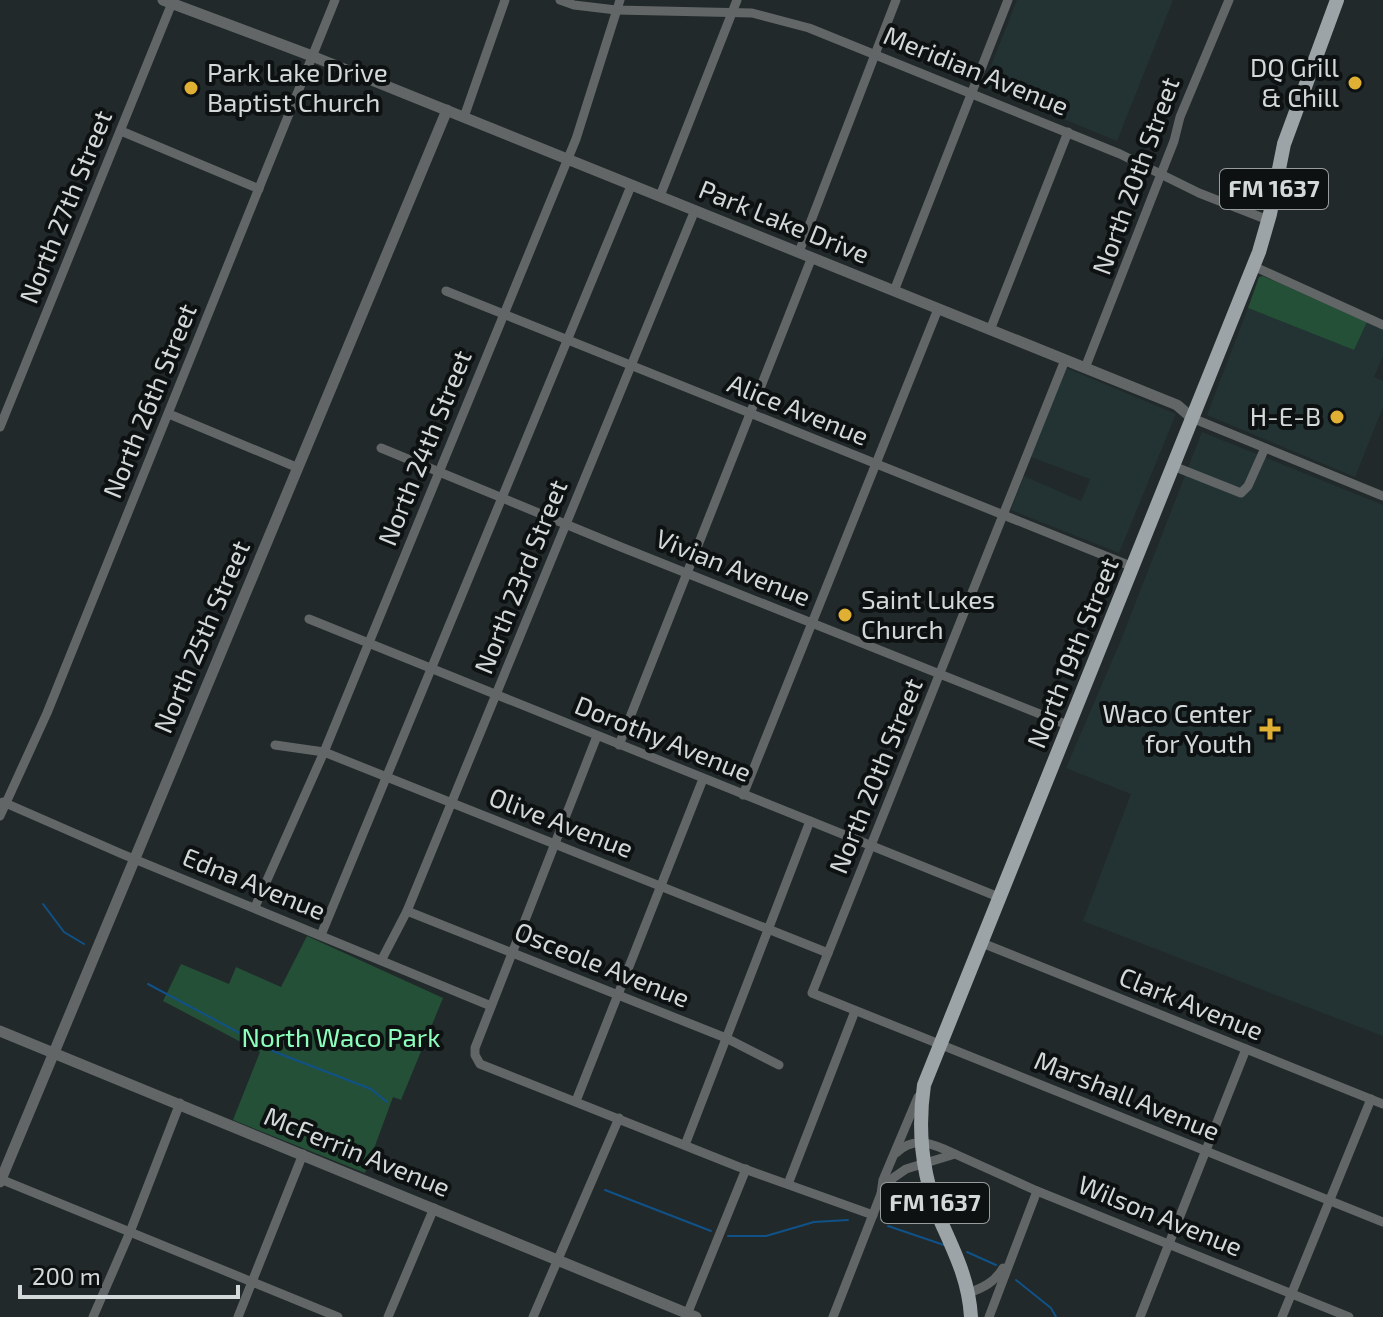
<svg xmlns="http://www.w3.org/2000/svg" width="1383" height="1317" font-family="'Exo 2',sans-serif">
<rect width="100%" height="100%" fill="#21292a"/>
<g fill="#233334">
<polygon points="1017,0 1173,0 1117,141 983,86"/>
<polygon points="1248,308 1354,350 1367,322 1383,329 1383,356 1374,377 1383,381 1383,407 1355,477 1207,415"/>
<polygon points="1066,368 1176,414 1119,553 1011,510 1024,476 1081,501 1088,485 1090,479 1031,457"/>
<polygon points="1202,432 1383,505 1383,1036 1083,921 1131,794 1066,768 1121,640"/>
</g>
<g fill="#245037">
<polygon points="1263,276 1367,322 1354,350 1248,308 1259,277"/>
<polygon points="307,936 443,998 401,1100 393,1097 365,1173 233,1120 260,1052 163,1001 181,964 229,984 236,967 281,987"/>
</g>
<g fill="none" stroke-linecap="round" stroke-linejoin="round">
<g stroke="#105188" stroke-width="2">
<polyline points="43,904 64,932 84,944"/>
<polyline points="148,984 275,1052 371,1089 387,1102"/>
<polyline points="605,1190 711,1231"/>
<polyline points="888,1226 944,1245"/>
<polyline points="728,1236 766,1236 814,1222 848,1220"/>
<polyline points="967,1252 996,1265"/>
<polyline points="1016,1280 1051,1308 1056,1317"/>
</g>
<g stroke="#626667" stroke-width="9">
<polyline points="560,0 574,5 616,10 752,13 809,28 1120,154 1199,193 1268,220"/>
<polyline points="464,117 505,0"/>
<polyline points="121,131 259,189"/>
<polyline points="660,196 737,0"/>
<polyline points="799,252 896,0"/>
<polyline points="1253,266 1383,325"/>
<polyline points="446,291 1133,567"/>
<polyline points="894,291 1008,0"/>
<polyline points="990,330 1068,132"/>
<polyline points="1065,360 812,993 1383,1222"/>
<polyline points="1085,368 1174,141 1180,117 1229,0"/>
<polyline points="169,414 296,467"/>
<polyline points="1192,418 1383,496"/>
<polyline points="0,427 172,3"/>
<polyline points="381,448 621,547 1070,726"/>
<polyline points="1173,466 1241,493 1248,486 1265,448"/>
<polyline points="309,619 1001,898"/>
<polyline points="597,736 475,1048 475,1055 480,1064 739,1167 873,1215"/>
<polyline points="275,745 324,752 828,953"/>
<polyline points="619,745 812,257"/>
<polyline points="743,795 938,309"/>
<polyline points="3,802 122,854 491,1006"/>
<polyline points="0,816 47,713 335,0"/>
<polyline points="255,907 324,752 576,139 620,0"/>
<polyline points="407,911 726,1038 779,1065"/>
<polyline points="321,935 631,186"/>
<polyline points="982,943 1383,1104"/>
<polyline points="382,959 407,911 695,210"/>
<polyline points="576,1101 703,779"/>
<polyline points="685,1145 810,821"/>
<polyline points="955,1154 1037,1191 1349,1317"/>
<polyline points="0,1179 338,1317"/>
<polyline points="788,1184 855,1011"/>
<path d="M881,1194L893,1178L906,1169L955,1154C934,1144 914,1135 896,1153"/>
<path d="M968,1293C983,1288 995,1282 1003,1268"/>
<polyline points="93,1317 130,1232 180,1103"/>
<polyline points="238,1317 303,1154"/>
<polyline points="388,1317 434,1208"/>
<polyline points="533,1317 619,1118"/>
<polyline points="686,1317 746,1169"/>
<polyline points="833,1317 881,1194 883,1180 918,1097"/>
<polyline points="989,1317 1037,1191"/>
<polyline points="1140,1317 1246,1049"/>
<polyline points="1282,1317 1371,1099"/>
</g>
<g stroke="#626667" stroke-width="11">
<polyline points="163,0 312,56 1177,405 1192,418"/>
<polyline points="0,1031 696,1317"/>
<polyline points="0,1182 447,110"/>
</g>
<path stroke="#9da4a7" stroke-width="14" d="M971,1317C969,1282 956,1255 942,1224C923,1180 917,1132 924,1085L1259,252L1270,214L1284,144L1337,0"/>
</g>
<g fill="#dfb034" stroke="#0e1111" stroke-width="3">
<circle cx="1355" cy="83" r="8"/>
<circle cx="191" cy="88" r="8"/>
<circle cx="1337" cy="417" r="8"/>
<circle cx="845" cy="615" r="8"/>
<path d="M1266 717h8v8h8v8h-8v8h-8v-8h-8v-8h8z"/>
</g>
<g text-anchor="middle" stroke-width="8" stroke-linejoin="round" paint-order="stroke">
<g fill="#0e1111" stroke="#989c9c" stroke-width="2">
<rect x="1220" y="169" width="108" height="40" rx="6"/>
<rect x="881" y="1183" width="108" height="40" rx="6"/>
</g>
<g font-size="24" font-weight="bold" fill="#d3d8d8">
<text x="1274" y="197">FM 1637</text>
<text x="935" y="1211">FM 1637</text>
</g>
<g font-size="26" fill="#d3d8d8" stroke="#0e1111" text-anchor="end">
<text x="1339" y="77">DQ Grill<tspan x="1339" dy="30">&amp; Chill</tspan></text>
<text x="207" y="82" text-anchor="start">Park Lake Drive<tspan x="207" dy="30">Baptist Church</tspan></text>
<text x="1321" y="426">H-E-B</text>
<text x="861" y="609" text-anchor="start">Saint Lukes<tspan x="861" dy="30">Church</tspan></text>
<text x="1252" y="723">Waco Center<tspan x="1252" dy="30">for Youth</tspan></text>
</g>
<g font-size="26" fill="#d3d8d8" stroke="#0e1111">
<text transform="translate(976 71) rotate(22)" y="9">Meridian Avenue</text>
<text transform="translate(1136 176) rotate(-70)" y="9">North 20th Street</text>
<text transform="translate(66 207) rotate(-68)" y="9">North 27th Street</text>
<text transform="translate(784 222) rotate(22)" y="9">Park Lake Drive</text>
<text transform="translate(150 401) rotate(-68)" y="9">North 26th Street</text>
<text transform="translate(798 410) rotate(22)" y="9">Alice Avenue</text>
<text transform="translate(425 448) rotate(-68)" y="9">North 24th Street</text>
<text transform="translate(733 568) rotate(22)" y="9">Vivian Avenue</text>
<text transform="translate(521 577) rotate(-68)" y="9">North 23rd Street</text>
<text transform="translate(202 637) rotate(-67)" y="9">North 25th Street</text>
<text transform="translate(1073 653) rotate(-68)" y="9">North 19th Street</text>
<text transform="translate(663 739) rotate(22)" y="9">Dorothy Avenue</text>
<text transform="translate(876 776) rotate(-68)" y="9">North 20th Street</text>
<text transform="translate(561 823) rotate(21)" y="9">Olive Avenue</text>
<text transform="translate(254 884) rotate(22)" y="9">Edna Avenue</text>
<text transform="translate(602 965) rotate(22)" y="9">Osceole Avenue</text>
<text transform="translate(1191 1004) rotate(22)" y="9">Clark Avenue</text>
<text transform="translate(1127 1096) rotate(22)" y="9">Marshall Avenue</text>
<text transform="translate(357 1152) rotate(22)" y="9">McFerrin Avenue</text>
<text transform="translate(1160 1216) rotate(22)" y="9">Wilson Avenue</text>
</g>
<g font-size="26" fill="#8dfebc" stroke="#0e1111">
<text x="341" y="1047">North Waco Park</text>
</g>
</g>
<path d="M20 1285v12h218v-12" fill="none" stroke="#d3d8d8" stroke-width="4"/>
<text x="32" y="1285" font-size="24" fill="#d3d8d8" stroke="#0e1111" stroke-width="6" paint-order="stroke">200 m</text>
</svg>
